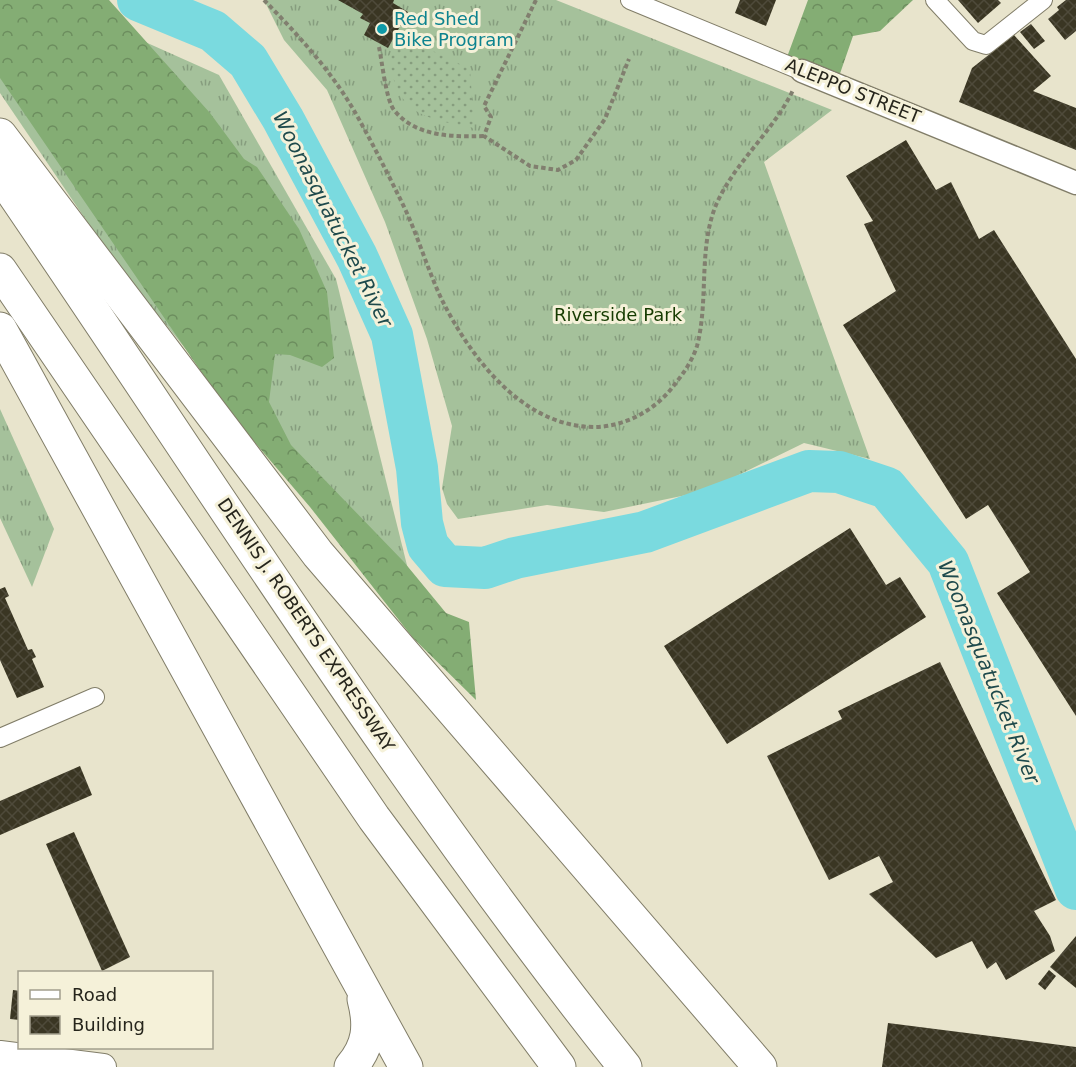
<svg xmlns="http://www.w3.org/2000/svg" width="1076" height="1067" font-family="'DejaVu Sans',sans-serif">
<defs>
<pattern id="grass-tufts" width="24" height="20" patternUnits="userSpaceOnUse" patternTransform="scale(1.5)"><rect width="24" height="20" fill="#a5c19b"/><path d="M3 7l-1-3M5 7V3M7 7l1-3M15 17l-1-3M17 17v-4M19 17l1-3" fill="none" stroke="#869d7e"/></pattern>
<pattern id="forest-crowns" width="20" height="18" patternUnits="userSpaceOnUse" patternTransform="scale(1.5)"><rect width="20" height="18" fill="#84ad74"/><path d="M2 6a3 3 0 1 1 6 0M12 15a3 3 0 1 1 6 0" fill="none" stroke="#6c8d5e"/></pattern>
<pattern id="garden-dots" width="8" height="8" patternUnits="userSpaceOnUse" patternTransform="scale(1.5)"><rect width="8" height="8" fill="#a5c19b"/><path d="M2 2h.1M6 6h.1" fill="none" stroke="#869d7e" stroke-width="1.8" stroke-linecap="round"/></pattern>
<pattern id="building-cross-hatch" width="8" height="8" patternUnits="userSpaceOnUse" patternTransform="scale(1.5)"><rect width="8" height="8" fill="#3a3623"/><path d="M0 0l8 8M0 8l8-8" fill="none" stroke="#4e4a3a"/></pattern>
</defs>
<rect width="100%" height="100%" fill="#e8e4cc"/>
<g fill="url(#grass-tufts)">
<polygon points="0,0 87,16 219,75 336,279 427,646 111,257 0,93"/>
<polygon points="264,0 556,0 832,110 764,162 870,459 804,443 706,491 604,512 547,505 458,519 447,504 442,488 452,426 427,339 385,222 327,90 284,40"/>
<polygon points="0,409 54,529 32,587 0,518"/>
</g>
<g fill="url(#forest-crowns)">
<polygon points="0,0 109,0 210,113 244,159 257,167 299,229 327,292 334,358 322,367 290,355 275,354 269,402 291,445 404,562 446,613 469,622 476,700 413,638 310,507 228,411 0,78"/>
<polygon points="808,0 913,0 880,31 853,36 835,88 783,68"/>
</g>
<path fill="url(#garden-dots)" d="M404,37L470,69L474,128C424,118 396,115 389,56Z"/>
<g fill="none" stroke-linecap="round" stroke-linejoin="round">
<polyline stroke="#7adadf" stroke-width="42" points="138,0 213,31 248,61 283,119 357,257 392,335 417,468 422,523 428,546 445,566 485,568 515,558 645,532 809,471 839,472 887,488 948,562 1076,889"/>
</g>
<g fill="url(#building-cross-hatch)">
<polygon points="338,0 394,0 393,3 408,12 388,48 364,35 370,23 360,18 363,14"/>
<polygon points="740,0 776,0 766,26 735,13"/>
<polygon points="958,0 998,0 1001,3 978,23"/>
<polygon points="1066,0 1076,0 1076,31 1065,40 1048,19 1059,10 1057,7"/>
<polygon points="1031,24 1045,41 1034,49 1020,32"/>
<polygon points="1014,35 1051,76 1033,91 1076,108 1076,150 959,102 972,68"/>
<polygon points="906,140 936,190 951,182 979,239 994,230 1076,359 1076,716 997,593 1030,572 988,505 966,519 843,325 896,291 864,224 873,221 846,176"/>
<polygon points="850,528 886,585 900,577 926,617 727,744 664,646"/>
<polygon points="5,587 9,596 5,598 28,650 32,649 36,657 32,659 44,687 17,698 0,660 0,589"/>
<polygon points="940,662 1056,900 1034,911 1050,936 1055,951 1006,980 996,962 987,969 972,941 936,958 869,894 893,882 879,856 829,880 767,756 842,719 838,711"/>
<polygon points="80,766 92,795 0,835 0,801"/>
<polygon points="74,832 130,957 102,971 46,844"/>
<polygon points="1076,936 1076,988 1050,967"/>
<polygon points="1049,970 1056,976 1045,990 1038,984"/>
<polygon points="13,990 20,991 20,1020 10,1019"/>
<polygon points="888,1023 1076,1047 1076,1067 882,1067"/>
</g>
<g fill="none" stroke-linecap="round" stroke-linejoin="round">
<defs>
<g id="minor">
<polyline points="630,0 802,71"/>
<polyline points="935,0 973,41 986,45 1043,0"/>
<polyline points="0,738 95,697"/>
</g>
<polyline id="tertiary" points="802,71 1076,183"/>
<polyline id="secondary" points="0,1054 103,1067"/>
<g id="motorway">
<polyline points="0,135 318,554 760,1067"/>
<path d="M0,174C205,473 398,783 625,1067"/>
<polyline points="0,270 374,818 559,1067"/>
<polyline points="0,329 406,1067"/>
<path d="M351,1067C369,1046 371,1026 364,999"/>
</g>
</defs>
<use href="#minor" stroke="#817d68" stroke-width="20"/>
<use href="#tertiary" stroke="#817d68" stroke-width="25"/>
<use href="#secondary" stroke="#817d68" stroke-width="28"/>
<use href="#motorway" stroke="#817d68" stroke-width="35"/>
<g stroke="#817f6f" stroke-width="4" stroke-dasharray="4.5 3" stroke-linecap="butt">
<path d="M264,0C301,38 336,76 361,123C377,152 392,182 406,211C419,240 428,270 441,298C470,357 523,428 596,427C627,426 657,409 675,384C684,373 693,359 697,346C709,300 698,249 716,205C734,163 773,132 793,90"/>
<polyline points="536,0 484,106 491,117 484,136 530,166 558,170 576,160 605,119 629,59"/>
<path d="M379,47C382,61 386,100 394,110C415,137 453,137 484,136"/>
</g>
<use href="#minor" stroke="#fff" stroke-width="18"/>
<use href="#tertiary" stroke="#fff" stroke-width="22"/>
<use href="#secondary" stroke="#fff" stroke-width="26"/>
<use href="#motorway" stroke="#fff" stroke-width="33"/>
</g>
<circle fill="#0f9aa8" stroke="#f5f1d9" stroke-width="2" cx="382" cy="29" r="6"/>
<g text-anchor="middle" stroke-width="6" stroke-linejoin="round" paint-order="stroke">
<g font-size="18" fill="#0d838f" stroke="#f5f1d9" text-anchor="start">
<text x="394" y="25">Red Shed<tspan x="394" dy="21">Bike Program</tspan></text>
</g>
<g font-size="18" fill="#26251c" stroke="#f5f1d9">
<text transform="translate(853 91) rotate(22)" y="6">ALEPPO STREET</text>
<text transform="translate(306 625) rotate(56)" y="6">DENNIS J. ROBERTS EXPRESSWAY</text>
</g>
<g font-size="18" fill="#153b00" stroke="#f5f1d9">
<text x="618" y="321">Riverside Park</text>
</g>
<g font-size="20" font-style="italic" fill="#1e4a4c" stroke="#f5f1d9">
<text transform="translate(333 219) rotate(63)" y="7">Woonasquatucket River</text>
<text transform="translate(989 672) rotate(68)" y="7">Woonasquatucket River</text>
</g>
</g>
<rect x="18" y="971" width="195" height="78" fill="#f5f1d9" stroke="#a29f8d" stroke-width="1.5"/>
<rect x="30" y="990" width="30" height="9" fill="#ffffff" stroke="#a29f8d" stroke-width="1.5"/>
<text x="72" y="1001" font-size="18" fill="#26251c">Road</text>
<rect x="30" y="1016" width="30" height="18" fill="url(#building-cross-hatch)" stroke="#a29f8d" stroke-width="1.5"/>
<text x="72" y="1031" font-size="18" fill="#26251c">Building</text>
</svg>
